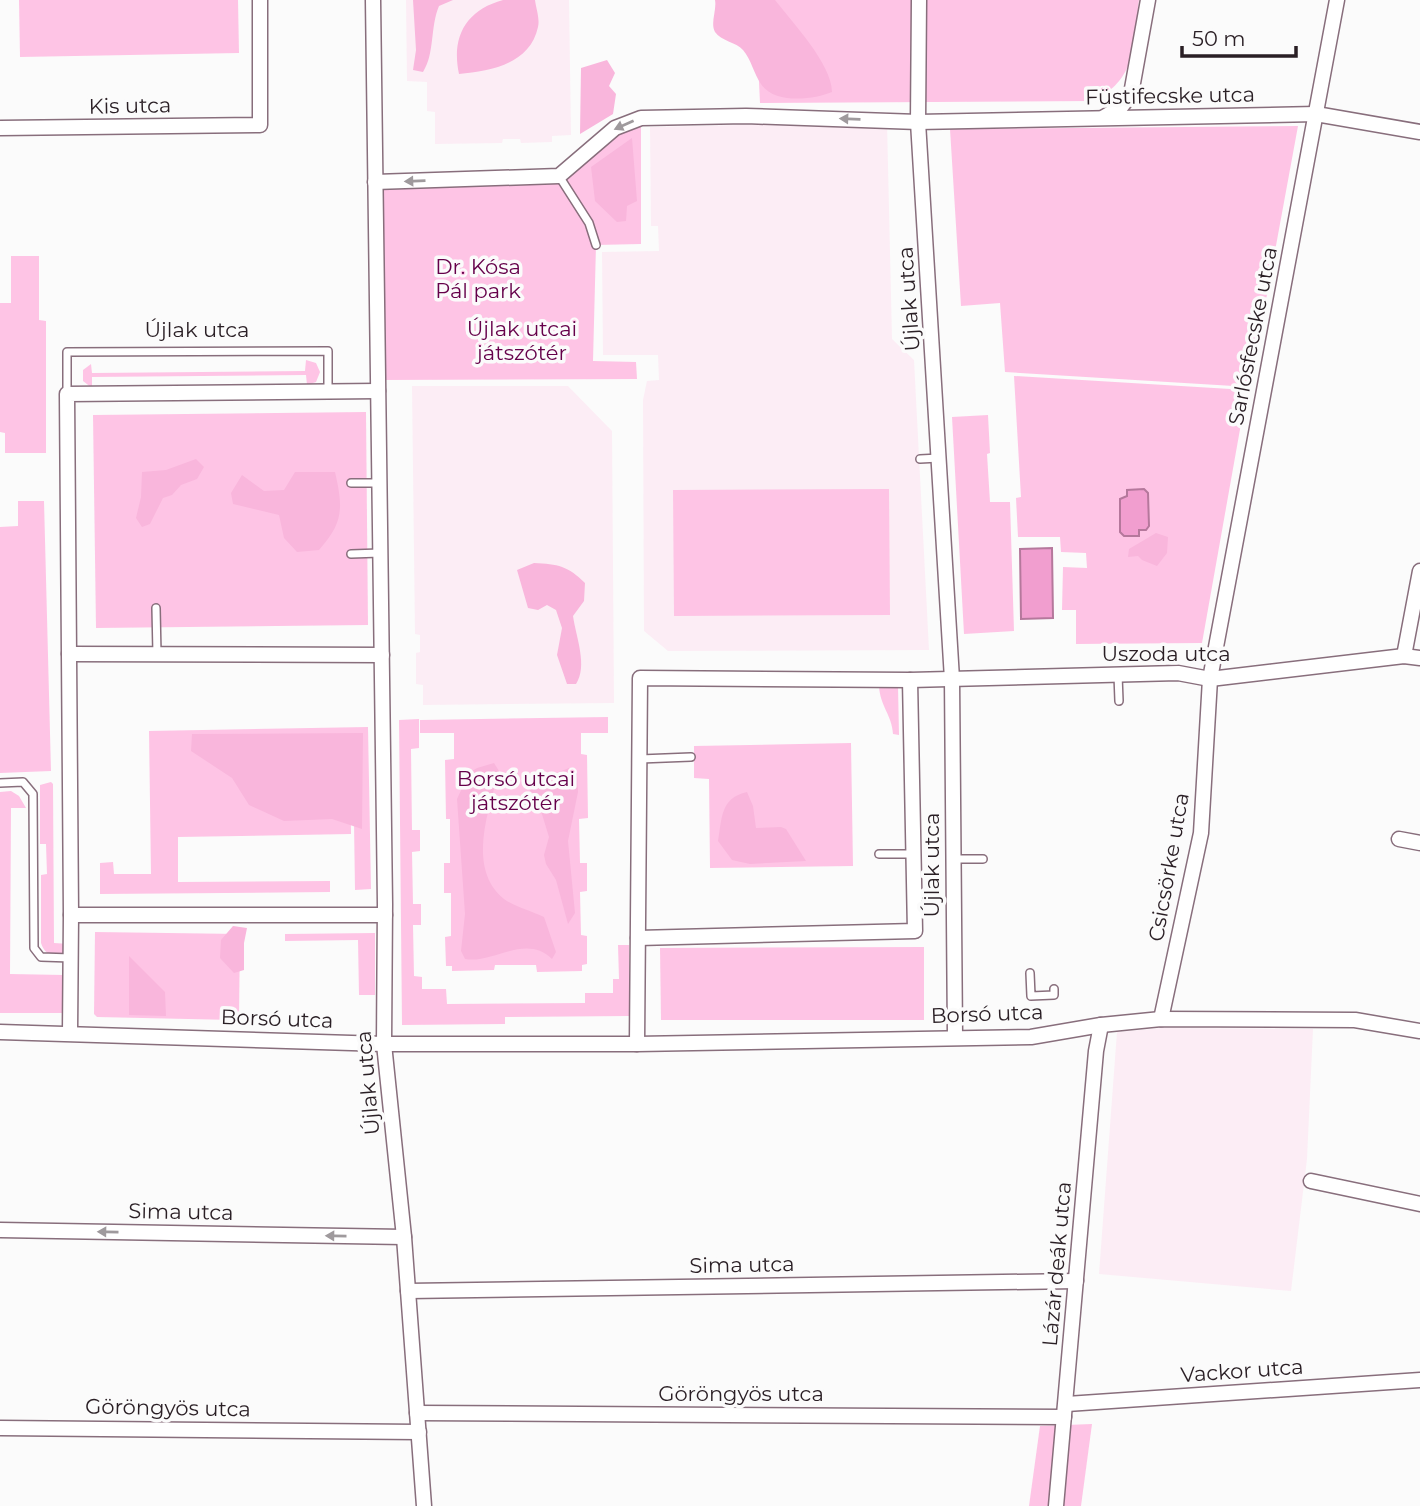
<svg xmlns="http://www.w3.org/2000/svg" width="1420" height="1506" font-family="Montserrat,sans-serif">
<rect width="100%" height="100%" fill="#fbfbfb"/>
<g fill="#fcedf5">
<polygon points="406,0 569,0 571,135 552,136 552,142 521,143 520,139 503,139 502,143 435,144 435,112 427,111 427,82 407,81"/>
<polygon points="887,122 892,339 914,360 929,650 668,651 644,631 643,400 647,381 659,380 658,355 603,355 602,252 659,251 658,226 651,226 650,127"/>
<polygon points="412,386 568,386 612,431 614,703 423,705 423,685 416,684 416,653 420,652 420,635 415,634"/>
<polygon points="1162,1028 1313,1029 1307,1159 1291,1291 1099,1274 1117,1032"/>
</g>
<g fill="#fec4e5">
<polygon points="19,0 238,0 239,53 20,57"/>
<path d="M755,0H1139C1133,44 1138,80 1092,101L760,103Z"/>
<polygon points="641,118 641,244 596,245 593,361 636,362 637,379 378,380 375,182 559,176"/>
<polygon points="1298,126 1250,387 1005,372 1000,303 961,306 950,129"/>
<polygon points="11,256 39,256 39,320 46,321 46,453 5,453 5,433 0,432 0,303 11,303"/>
<polygon points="306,360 316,363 320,372 316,382 307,385 306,375 92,377 92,388 83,381 83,370 91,364 92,373 305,371"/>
<polygon points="1014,376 1247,390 1202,643 1076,644 1076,610 1062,610 1063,567 1087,568 1086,553 1061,552 1060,537 1018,537 1016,498 1021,497"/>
<polygon points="366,412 368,625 96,628 93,415"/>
<polygon points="988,415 990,453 987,454 990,502 1010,502 1014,631 964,634 952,417"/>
<polygon points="889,489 890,615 674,616 673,490"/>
<polygon points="18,501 44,501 51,771 0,773 0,527 18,526"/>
<path d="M879,686H898L899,735L893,734C892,715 880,706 879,686Z"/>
<polygon points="608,717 608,733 581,733 581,754 587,755 588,818 579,819 580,863 587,863 587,891 580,892 581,935 587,936 587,964 582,965 582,971 537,972 536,965 495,965 494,970 452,971 452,966 446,966 445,937 451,936 451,893 444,893 444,863 450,863 450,819 446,819 445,760 454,759 454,733 420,733 420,720"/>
<polygon points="419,719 419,748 411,749 412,830 420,830 420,851 412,852 413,904 421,904 421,925 413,925 414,976 422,977 422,989 446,989 447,1004 585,1003 585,993 613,993 613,979 619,979 618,945 629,945 629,1016 505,1017 505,1024 402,1025 399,720"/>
<polygon points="368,727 371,889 355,890 353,754 350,755 351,834 178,837 178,882 330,881 330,892 100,894 100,863 113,862 114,874 151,874 149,731"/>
<polygon points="851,743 853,866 710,868 709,779 694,778 694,746"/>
<path d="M51,782L53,784L54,943L69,944L68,952C56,959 45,956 41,943V875L47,874L46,844H40V785Z"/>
<polygon points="11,791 19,796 26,808 11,808 10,974 64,975 64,1013 0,1013 0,792"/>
<polygon points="95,932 240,934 239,1016 234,1020 97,1017 94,1014"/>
<polygon points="375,933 375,995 359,995 358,940 285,941 285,934"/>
<polygon points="924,947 924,1020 661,1020 660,948"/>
<polygon points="1092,1424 1081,1506 1029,1506 1040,1426"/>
</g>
<g fill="#f9b6dc">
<path d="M413,0H453L439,6C430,27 435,53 423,72L413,70L416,50Z"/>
<path d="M503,0H535C536,8 540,19 538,27C530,64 491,71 459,74C451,37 466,10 503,0Z"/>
<path d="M715,0H775C792,22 832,64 832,92C813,100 774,104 761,84C754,74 751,59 743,50C736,42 721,41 715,32C710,23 717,10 715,0Z"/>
<polygon points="607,60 615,73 609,86 616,94 613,114 580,134 581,68"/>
<polygon points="632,138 637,201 627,206 626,221 617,222 595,201 591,167"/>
<polygon points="196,459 204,467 197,479 181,485 172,495 163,498 150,524 142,527 136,518 141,497 142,472 166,470"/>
<path d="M295,472H335C343,507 344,522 319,550L297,552L284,538L279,515L233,504L231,493L242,475L264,491L284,490Z"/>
<polygon points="1156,533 1168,537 1167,553 1157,566 1142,560 1138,556 1128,557 1129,549"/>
<path d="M534,563C558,564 568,566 585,583L584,601L573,616C576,637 588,666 576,684H567L557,655L562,628L556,610L547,605L538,610L528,608L517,570Z"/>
<polygon points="363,733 362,829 332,819 284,821 249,805 232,778 191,751 192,734"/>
<path d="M494,763L499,771C489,810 466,868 504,899C515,907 531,911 544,917L556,952L552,959C526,933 493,964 465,959L461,951L465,914L457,799L469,773L477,768Z"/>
<polygon points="569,768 577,773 578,792 568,841 575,913 568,924 556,880 546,864 544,855 549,837 541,811 534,794 527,788 534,782"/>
<path d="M747,792L753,806L756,828L781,827L786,829L806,861L750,864L732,860L718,841C722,819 720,798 747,792Z"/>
<polygon points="233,926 247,928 244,943 244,970 234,973 220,958 221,940"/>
<polygon points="129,956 165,992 166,1016 129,1015"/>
</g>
<g fill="#f19ecf" stroke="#b5789c" stroke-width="2">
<polygon points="1144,489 1148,493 1149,526 1146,530 1139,530 1139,536 1124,536 1120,532 1120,499 1127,496 1127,490"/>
<polygon points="1052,548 1053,618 1021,619 1020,549"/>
</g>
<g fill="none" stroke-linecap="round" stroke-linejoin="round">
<defs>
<g id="lane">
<polyline points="559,176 589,223 596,245"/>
<polyline points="67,394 67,352 328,351 328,391"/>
<polyline points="920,459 939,458"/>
<polyline points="351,483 379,483"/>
<polyline points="351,554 380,553"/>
<polyline points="156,608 157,654"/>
<polyline points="1118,675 1119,701"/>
<polyline points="640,759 691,757"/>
<polyline points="0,783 23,782 33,794 34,948 41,957 71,958"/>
<polyline points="879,854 913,854"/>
<polyline points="953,859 983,859"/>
<polyline points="1030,973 1031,996 1054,995 1054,989"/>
</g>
<g id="street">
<polyline points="373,0 385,904 384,1044 404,1237 424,1506"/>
<polyline points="919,0 918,122 952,679 955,1037"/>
<polyline points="1104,117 1121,107 1131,94 1148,0"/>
<polyline points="0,128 260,125 260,0"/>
<polyline points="375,182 559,176 615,128 641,118 746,116 918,122 1316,114 1420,132"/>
<polyline points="69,654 382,655"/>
<polyline points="1404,656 1420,571"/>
<polyline points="1399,839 1420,843"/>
<polyline points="71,915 385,915"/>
<polyline points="638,938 915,931 910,680"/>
<polyline points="1161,1019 1201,833 1210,679 1337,0"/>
<polyline points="0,1032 384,1044 637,1044 1031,1037 1101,1025 1161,1019 1355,1020 1420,1031"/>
<polyline points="70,1033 71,915 67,394 378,391"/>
<polyline points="637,1044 640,678 910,680 1178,673 1210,679 1404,656 1420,658"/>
<polyline points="1311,1181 1420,1204"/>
<polyline points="0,1230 404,1237"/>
<polyline points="408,1291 1076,1281"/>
<polyline points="1067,1404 1420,1380"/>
<polyline points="417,1413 1064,1417"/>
<polyline points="0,1428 419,1432"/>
<polyline points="1056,1506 1096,1051 1101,1025"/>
</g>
</defs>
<use href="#lane" stroke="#886e7c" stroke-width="10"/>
<use href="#street" stroke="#886e7c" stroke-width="17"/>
<use href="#lane" stroke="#fff" stroke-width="7"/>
<use href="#street" stroke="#fff" stroke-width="14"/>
</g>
<defs><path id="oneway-solid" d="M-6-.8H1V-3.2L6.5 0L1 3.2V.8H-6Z" transform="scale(1.75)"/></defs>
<g fill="#9f9a9d">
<use href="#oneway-solid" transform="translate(850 119) rotate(-178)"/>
<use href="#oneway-solid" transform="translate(624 125) rotate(156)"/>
<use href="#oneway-solid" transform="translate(415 181) rotate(178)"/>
<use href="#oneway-solid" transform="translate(108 1232) rotate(-179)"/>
<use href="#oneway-solid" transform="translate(336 1236) rotate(-179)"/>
</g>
<g text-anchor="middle" stroke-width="7" stroke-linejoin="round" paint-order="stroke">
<g font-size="21" fill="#2a1f25" stroke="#fbfbfb">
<text transform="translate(1170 96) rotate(-1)" y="7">Füstifecske utca</text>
<text transform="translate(130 106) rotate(-1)" y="7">Kis utca</text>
<text transform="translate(909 299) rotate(-94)" y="7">Újlak utca</text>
<text x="197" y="337">Újlak utca</text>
<text transform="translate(1253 336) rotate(-79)" y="7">Sarlósfecske utca</text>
<text x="1166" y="661">Uszoda utca</text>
<text transform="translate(932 865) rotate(-90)" y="7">Újlak utca</text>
<text transform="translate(1169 867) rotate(-80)" y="7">Csicsörke utca</text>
<text transform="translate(987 1014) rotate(-2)" y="7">Borsó utca</text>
<text transform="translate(277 1019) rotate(2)" y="7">Borsó utca</text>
<text transform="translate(368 1083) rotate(-95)" y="7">Újlak utca</text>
<text transform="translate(181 1212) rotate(1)" y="7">Sima utca</text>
<text transform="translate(1057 1264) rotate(-85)" y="7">Lázár deák utca</text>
<text transform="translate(742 1265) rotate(-1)" y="7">Sima utca</text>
<text transform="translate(1242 1371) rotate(-4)" y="7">Vackor utca</text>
<text x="741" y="1401">Göröngyös utca</text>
<text transform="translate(168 1408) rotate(1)" y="7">Göröngyös utca</text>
</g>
<g font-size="21" fill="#65004a" stroke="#fbfbfb">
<text x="478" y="274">Dr. Kósa<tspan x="478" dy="24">Pál park</tspan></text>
<text x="522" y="336">Újlak utcai<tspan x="522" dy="24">játszótér</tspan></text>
<text x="516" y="786">Borsó utcai<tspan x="516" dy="24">játszótér</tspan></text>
</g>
</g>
<path d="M1182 46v10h114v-10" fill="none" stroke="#2a1f25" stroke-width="3.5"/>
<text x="1192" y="46" font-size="21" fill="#2a1f25" stroke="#fbfbfb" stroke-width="5" paint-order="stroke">50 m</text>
</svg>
